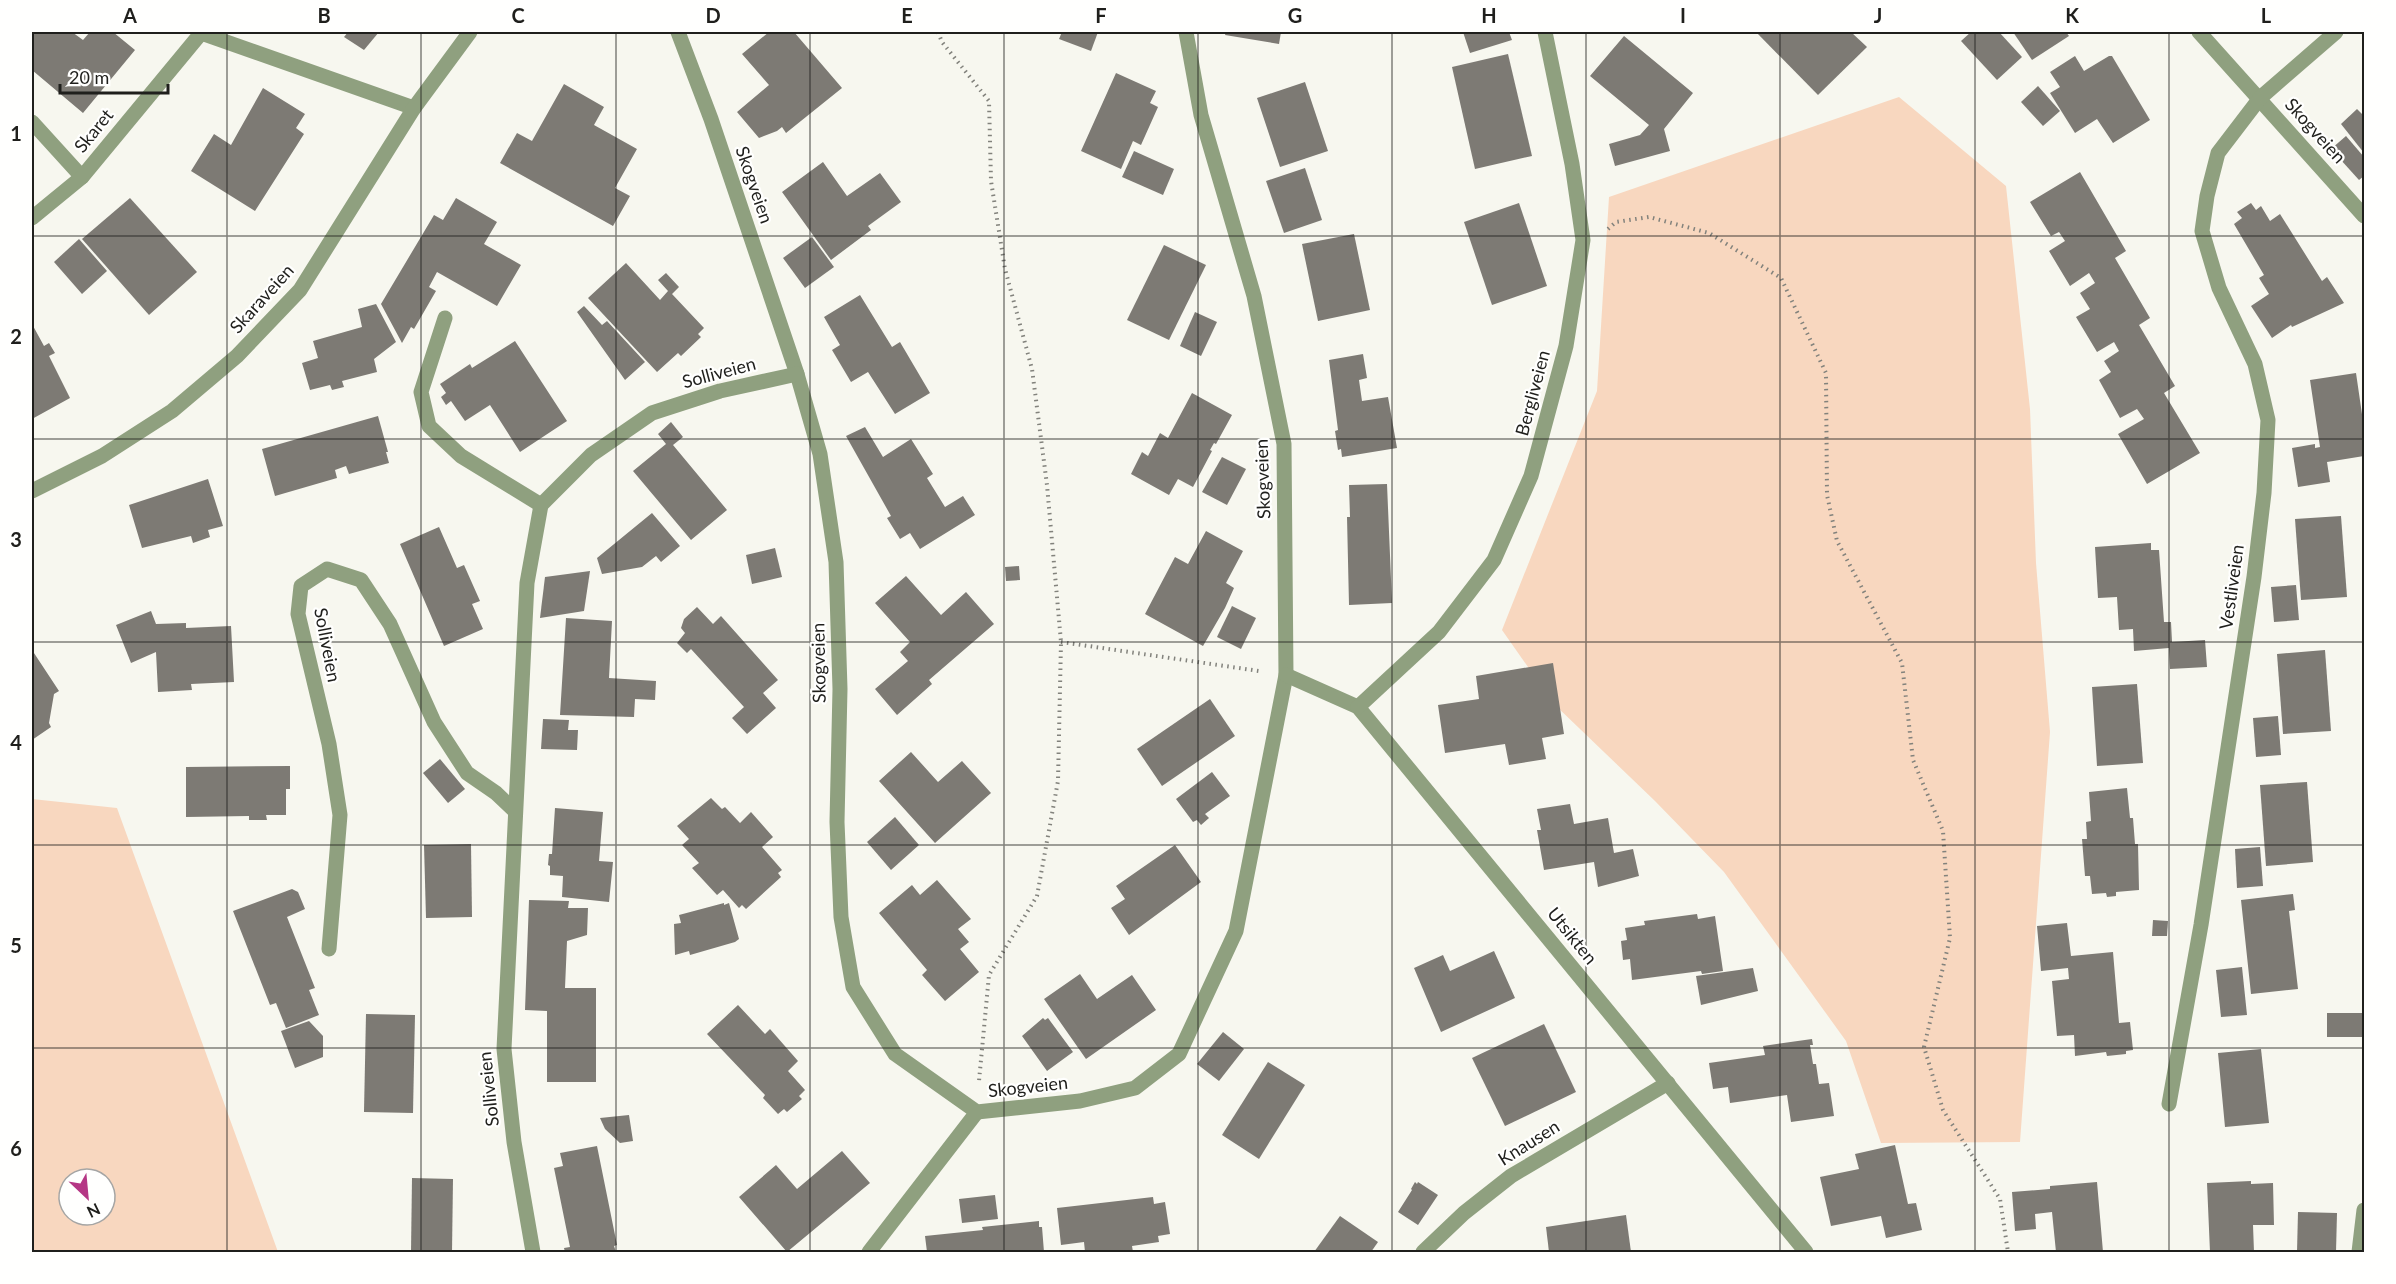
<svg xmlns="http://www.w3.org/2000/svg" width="2396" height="1284" font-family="Lato,sans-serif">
<rect width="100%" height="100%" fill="#f7f7ef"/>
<g fill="#f8d7bf" fill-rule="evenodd">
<polygon points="1899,97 2006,186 2030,409 2036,563 2050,732 2020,1142 1881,1143 1846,1041 1724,872 1655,801 1554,704 1502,630 1597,391 1609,197"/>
<path d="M32,799L117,808L278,1252H32ZM69,1179H105V1215H69Z"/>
</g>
<g fill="#7d7a74">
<polygon points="32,32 72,32 83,40 90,32 113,32 135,50 83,113 32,70"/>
<polygon points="348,32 379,32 364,50 344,37"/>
<polygon points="769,32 794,32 842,88 786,133 782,127 777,131 759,138 737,112 769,85 742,54"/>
<polygon points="1062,32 1098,32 1091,51 1059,39"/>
<polygon points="1226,32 1281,32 1279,44 1225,35"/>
<polygon points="1463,32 1509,32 1512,40 1470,53"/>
<polygon points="1756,32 1851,32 1867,47 1818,95"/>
<polygon points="1971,32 1999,32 2022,57 1997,80 1961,41"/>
<polygon points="2013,32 2066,32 2069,36 2032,60"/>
<polygon points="1624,36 1693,93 1664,129 1670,151 1615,166 1609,144 1640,135 1649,125 1590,76"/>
<polygon points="1508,54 1532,156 1475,169 1452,67"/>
<polygon points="2075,56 2084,71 2109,56 2112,56 2150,120 2113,143 2097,119 2075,133 2050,93 2060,87 2050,72"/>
<polygon points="1116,73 1156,91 1150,103 1158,107 1141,145 1133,141 1121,169 1081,151"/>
<polygon points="1305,82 1328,151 1280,167 1257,98"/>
<polygon points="564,84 604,107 594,125 637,149 615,188 630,196 613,226 500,163 517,133 532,141"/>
<polygon points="2038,86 2060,111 2043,126 2021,102"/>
<polygon points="263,88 305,114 296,128 304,134 255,211 191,171 214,134 231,145"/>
<polygon points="2357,109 2364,116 2364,153 2341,124"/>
<polygon points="2346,136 2364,157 2364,176 2359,180 2331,149"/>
<polygon points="1134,151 1174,169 1163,195 1122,177"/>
<polygon points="823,162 847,196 880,173 901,202 868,226 871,230 831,260 782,192"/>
<polygon points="1305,168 1322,220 1284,233 1266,181"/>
<polygon points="2080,172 2126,251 2115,258 2150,318 2139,325 2175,386 2164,393 2200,453 2147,484 2118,434 2144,419 2137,409 2120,418 2099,380 2111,372 2104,361 2119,351 2114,342 2097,352 2076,317 2090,309 2080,293 2095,283 2089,273 2070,286 2049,251 2065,241 2059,232 2051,236 2030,202"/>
<polygon points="130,198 197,272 149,315 82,239"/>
<polygon points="456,198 497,222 484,244 521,265 497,306 437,272 429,287 436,291 414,329 411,327 402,343 381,304 434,215 443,220"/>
<polygon points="1519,203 1547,286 1492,305 1464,222"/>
<polygon points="2251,203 2256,210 2261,206 2270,221 2280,214 2322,281 2327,277 2344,303 2292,327 2291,325 2272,338 2251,306 2269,294 2259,278 2264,275 2234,224 2242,218 2237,212"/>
<polygon points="1354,234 1370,310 1318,321 1302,244"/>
<polygon points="812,237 834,267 805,288 783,258"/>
<polygon points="79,239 107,271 82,294 54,262"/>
<polygon points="1164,245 1206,265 1169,340 1127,320"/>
<polygon points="626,263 660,300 668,291 658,280 666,273 679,287 672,294 704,328 698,334 701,337 681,356 678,353 657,372 588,298"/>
<polygon points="860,295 892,347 900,342 930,393 895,414 868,372 851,382 832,350 840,345 824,317"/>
<polygon points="376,304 396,342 374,359 377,372 342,381 344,387 332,390 330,385 310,390 302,363 318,358 313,341 362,327 358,309"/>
<polygon points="584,306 602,325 607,321 645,362 625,380 577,312"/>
<polygon points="1195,312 1217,322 1201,356 1180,346"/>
<polygon points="32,324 44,346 49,343 55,353 49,356 70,398 32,419"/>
<polygon points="515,341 567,421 520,452 490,405 465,421 451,401 446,405 441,397 446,393 440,384 470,364 472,368"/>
<polygon points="1363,354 1367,378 1359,380 1362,401 1388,397 1397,448 1342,457 1341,449 1338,450 1335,431 1338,430 1329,360"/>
<polygon points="2356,373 2364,428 2364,456 2327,462 2330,482 2298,487 2292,448 2315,444 2315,448 2320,447 2310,380"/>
<polygon points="1192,393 1232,415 1216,444 1214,443 1210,450 1212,451 1193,487 1178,479 1169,495 1131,474 1142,452 1148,456 1160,433 1168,438"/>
<polygon points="378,416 388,452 386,452 389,463 349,474 346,466 335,470 337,478 275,496 262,449"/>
<polygon points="671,422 683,437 673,445 727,510 691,540 633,471 666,444 658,434"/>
<polygon points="865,427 883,457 911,439 933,474 927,478 945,507 963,496 975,515 920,549 910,533 900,539 887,518 891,516 846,436"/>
<polygon points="1222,457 1246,469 1227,505 1202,492"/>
<polygon points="208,479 223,526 208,530 210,537 193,543 191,536 142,548 129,505"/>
<polygon points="1387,484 1392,603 1349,605 1347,517 1350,517 1349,485"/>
<polygon points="652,513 680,546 661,562 656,556 642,567 602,574 597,558"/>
<polygon points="2341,516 2347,597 2301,600 2295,519"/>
<polygon points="439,527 457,568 464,565 480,601 472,604 483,629 444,646 400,544"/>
<polygon points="1206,531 1243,551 1226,583 1234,588 1225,608 1203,646 1145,614 1175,557 1188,564"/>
<polygon points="2151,543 2151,550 2159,550 2164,622 2171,622 2172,642 2205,640 2207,667 2170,669 2169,648 2134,651 2133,629 2119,630 2117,597 2098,598 2095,547"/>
<polygon points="775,548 782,577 752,584 746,555"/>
<polygon points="1019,566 1020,580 1006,581 1005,567"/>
<polygon points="590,571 584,611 540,618 545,577"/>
<polygon points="906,576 941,615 966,592 994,624 929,680 932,684 897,715 875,689 908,661 900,652 910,642 875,603"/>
<polygon points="2296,585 2299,620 2274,622 2271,587"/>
<polygon points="1232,606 1256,618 1241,649 1217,637"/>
<polygon points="697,607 713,624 721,616 778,680 763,693 776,708 747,734 732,718 744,707 691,649 687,653 677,643 685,633 681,628 684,619"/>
<polygon points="151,611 156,624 186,623 186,628 231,626 234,682 191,684 192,690 158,692 156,652 131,663 116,625"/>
<polygon points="566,618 612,621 609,678 656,681 655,700 635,699 634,717 560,715"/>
<polygon points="32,650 59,691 54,694 49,723 51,727 32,740"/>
<polygon points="2325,650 2331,731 2283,734 2277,654"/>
<polygon points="1553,663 1564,734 1542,738 1546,759 1509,765 1505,744 1445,753 1438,705 1479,699 1476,676"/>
<polygon points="2137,684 2143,763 2097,766 2092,687"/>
<polygon points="1210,699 1235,736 1162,786 1137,749"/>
<polygon points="2278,716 2281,755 2256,757 2253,718"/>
<polygon points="543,719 569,720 568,730 578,730 577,750 541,749"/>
<polygon points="911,752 938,782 962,761 991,793 935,843 879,781"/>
<polygon points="440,759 465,789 448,803 423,773"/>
<polygon points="290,766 290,789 286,789 286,815 266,815 267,820 249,820 249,816 186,817 186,767"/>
<polygon points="1212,772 1230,796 1205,814 1209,818 1201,825 1197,820 1193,822 1176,799"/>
<polygon points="2307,782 2313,862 2266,866 2260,785"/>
<polygon points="2127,788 2130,818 2133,818 2135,844 2138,844 2139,890 2116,892 2116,896 2107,897 2106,893 2092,894 2090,876 2085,876 2082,839 2087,839 2086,822 2091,821 2089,792"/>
<polygon points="711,798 722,809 725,807 740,823 751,812 773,837 762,847 782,870 778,873 781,877 746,909 742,905 739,908 723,890 717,895 692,868 699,863 682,845 689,839 677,826"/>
<polygon points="1570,804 1574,824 1608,818 1614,853 1633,849 1639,876 1598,887 1594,862 1544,870 1537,830 1541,830 1537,809"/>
<polygon points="555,808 603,812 599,861 613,862 609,902 562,897 563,876 550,875 550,866 548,865 549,854 552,854"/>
<polygon points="895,817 919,845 891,870 867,842"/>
<polygon points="471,844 472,917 426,918 424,845"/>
<polygon points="1175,845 1201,882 1129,935 1111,908 1125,899 1116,886"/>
<polygon points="2260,847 2263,886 2237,888 2235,849"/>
<polygon points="937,880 971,919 958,929 969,942 960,949 979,972 945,1001 922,975 927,970 879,913 912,885 920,895"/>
<polygon points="292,889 298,892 305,909 287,917 315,988 309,990 319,1015 286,1028 276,1003 270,1005 233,911"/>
<polygon points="2293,894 2295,910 2289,911 2298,989 2251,994 2241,900"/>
<polygon points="529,900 569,901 568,908 588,908 587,935 567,941 565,988 596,988 596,1082 547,1082 547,1011 525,1010"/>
<polygon points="724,903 724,905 729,903 739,939 735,942 690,955 689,951 675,955 674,924 681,923 679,915"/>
<polygon points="1697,914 1698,919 1715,916 1723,971 1702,974 1701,971 1632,980 1630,959 1623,960 1621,941 1627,940 1625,928 1645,925 1644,921"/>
<polygon points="2153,920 2168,921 2167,936 2152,936"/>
<polygon points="2067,923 2071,956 2113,952 2119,1023 2130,1022 2133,1050 2126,1051 2126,1054 2107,1056 2106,1052 2075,1056 2074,1035 2057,1036 2052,981 2069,979 2068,968 2041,971 2037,926"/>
<polygon points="1494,951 1515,998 1441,1032 1414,968 1443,955 1450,971"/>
<polygon points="2242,967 2247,1015 2221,1017 2216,970"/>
<polygon points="1753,968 1758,991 1701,1005 1696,976"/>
<polygon points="1080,974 1097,999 1132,975 1156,1010 1086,1059 1044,999"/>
<polygon points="738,1005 765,1034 770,1029 798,1061 788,1071 805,1090 799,1096 802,1099 787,1112 784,1109 778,1114 763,1098 765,1095 707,1034"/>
<rect x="2327" y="1013" width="37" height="24"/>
<polygon points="366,1014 415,1015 413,1113 364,1112"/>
<polygon points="1043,1018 1045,1020 1048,1018 1073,1052 1047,1071 1022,1036"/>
<polygon points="309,1021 323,1036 323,1057 295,1068 281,1031"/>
<polygon points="1544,1024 1576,1092 1505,1126 1472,1058"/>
<polygon points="1223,1032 1244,1049 1219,1081 1197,1064"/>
<polygon points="1812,1039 1813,1045 1810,1045 1813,1064 1816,1064 1819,1084 1829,1083 1834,1116 1791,1122 1787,1095 1730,1103 1728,1087 1713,1089 1709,1063 1765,1055 1763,1046"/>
<polygon points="2261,1049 2269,1123 2225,1127 2218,1053"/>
<polygon points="1268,1062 1305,1085 1259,1159 1222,1135"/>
<polygon points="629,1115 633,1141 620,1143 605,1129 600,1118"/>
<polygon points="1895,1145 1908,1204 1916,1203 1922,1230 1886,1238 1881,1216 1831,1226 1820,1177 1859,1169 1855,1154"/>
<polygon points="597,1146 617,1245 614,1246 616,1252 565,1252 564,1248 570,1247 554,1168 563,1166 560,1153"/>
<polygon points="842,1151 870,1183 787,1252 739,1197 776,1165 797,1189"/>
<polygon points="412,1178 453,1179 452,1252 411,1252"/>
<polygon points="2251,1181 2251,1184 2273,1183 2274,1225 2253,1225 2254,1252 2210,1252 2207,1183"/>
<polygon points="1415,1182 1417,1184 1418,1182 1438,1195 1418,1225 1398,1212 1412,1190 1411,1189"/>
<polygon points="2097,1182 2103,1252 2056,1252 2052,1212 2035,1214 2036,1229 2015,1231 2012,1192 2050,1189 2050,1186"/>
<polygon points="995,1195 998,1219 962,1223 959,1199"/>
<polygon points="1153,1197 1154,1204 1165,1202 1170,1234 1158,1236 1159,1242 1132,1246 1133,1252 1104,1252 1103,1250 1085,1252 1084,1242 1061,1245 1057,1208"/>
<polygon points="2298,1212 2337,1213 2336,1252 2297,1252"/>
<polygon points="1626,1215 1631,1252 1549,1252 1546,1227"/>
<polygon points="1340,1216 1378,1242 1371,1252 1314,1252"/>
<polygon points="1039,1221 1039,1227 1042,1227 1044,1252 927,1252 925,1236 983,1230 982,1227"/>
</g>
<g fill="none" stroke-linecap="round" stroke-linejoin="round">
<g stroke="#82827c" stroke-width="4" stroke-dasharray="1.5 4.5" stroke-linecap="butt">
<polyline points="938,32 942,42 989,101 991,181 1005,269 1032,369 1047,485 1061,642 1058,781 1037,896 989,975 979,1081"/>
<polyline points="1608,229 1616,222 1649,217 1709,233 1781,278 1826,373 1827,495 1837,541 1902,663 1913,760 1943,831 1950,938 1924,1047 1943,1110 2000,1199 2008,1252"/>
<polyline points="1061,642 1259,671"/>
</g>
<polyline stroke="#8fa07f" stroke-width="15" points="32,122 82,177"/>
<g stroke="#8fa07f" stroke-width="15">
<polyline points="678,32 711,119 797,374 820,454 836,562 840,689 837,822 841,917 853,987 895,1054 977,1112 1080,1101 1135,1088 1179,1054 1236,931 1286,675 1284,444 1254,296 1201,115 1186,32"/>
<polyline points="2199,32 2364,216"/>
<polyline points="201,33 414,108"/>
<polyline points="32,218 82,177 202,32"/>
<polyline points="445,318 421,392 429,426 461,456 541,505"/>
<polyline points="32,491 102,456 172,411 237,356 300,290 414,108 470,32"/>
<polyline points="1286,675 1358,707 1806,1252"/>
<polyline points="1358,707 1439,632 1494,560 1531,476 1566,346 1583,240 1572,164 1545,32"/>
<polyline points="329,949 340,815 329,744 298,614 301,586 327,569 361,580 390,624 434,722 467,773 496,793 515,811"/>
<polyline points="2169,1104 2201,925 2254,577 2264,493 2268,420 2255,364 2219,288 2202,231 2207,196 2218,153 2260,98 2336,32"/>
<polyline points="533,1252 514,1142 504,1049 527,583 541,505 591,455 652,413 720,391 797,374"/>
<polyline points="869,1252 977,1112"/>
<polyline points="1423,1252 1464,1213 1511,1176 1668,1083"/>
<polyline points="2359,1252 2364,1210"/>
</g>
</g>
<path fill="none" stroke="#1f1f1c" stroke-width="1.5" stroke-opacity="0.55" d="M227,32V1252M421,32V1252M616,32V1252M810,32V1252M1004,32V1252M1198,32V1252M1392,32V1252M1586,32V1252M1780,32V1252M1975,32V1252M2169,32V1252M32,236H2364M32,439H2364M32,642H2364M32,845H2364M32,1048H2364"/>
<g text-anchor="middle" stroke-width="4.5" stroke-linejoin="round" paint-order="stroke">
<g font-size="18" fill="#1f1f1c" stroke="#fffffe">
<text transform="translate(94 131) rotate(-51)" y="6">Skaret</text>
<text transform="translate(2315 131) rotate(48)" y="6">Skogveien</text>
<text transform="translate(754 185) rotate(71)" y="6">Skogveien</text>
<text transform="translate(262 299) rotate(-48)" y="6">Skaraveien</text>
<text transform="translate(719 373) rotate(-15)" y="6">Solliveien</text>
<text transform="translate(1533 393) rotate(-75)" y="6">Bergliveien</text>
<text transform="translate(1263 479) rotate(-92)" y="6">Skogveien</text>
<text transform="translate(2232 587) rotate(-82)" y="6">Vestliveien</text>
<text transform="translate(327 645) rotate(79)" y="6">Solliveien</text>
<text transform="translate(819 663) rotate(-91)" y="6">Skogveien</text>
<text transform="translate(1572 936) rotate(51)" y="6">Utsikten</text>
<text transform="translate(1028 1087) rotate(-6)" y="6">Skogveien</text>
<text transform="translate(489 1089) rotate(-96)" y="6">Solliveien</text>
<text transform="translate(1529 1143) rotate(-32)" y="6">Knausen</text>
</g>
</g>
<rect width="2396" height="1284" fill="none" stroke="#fffffe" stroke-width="66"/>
<g transform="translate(87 1197) rotate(154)"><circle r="28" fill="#fffffe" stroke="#a5a5a4" stroke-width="1.5"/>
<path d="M0-4.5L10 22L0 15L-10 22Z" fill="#b53785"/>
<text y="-9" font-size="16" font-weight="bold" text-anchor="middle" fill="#1f1f1c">N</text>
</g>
<path d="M60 84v9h108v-9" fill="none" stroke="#1f1f1c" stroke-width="3"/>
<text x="69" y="84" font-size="18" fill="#1f1f1c" stroke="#fffffe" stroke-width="4.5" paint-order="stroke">20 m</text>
<rect x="33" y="33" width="2330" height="1218" fill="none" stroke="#1f1f1c" stroke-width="2"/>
<g font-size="20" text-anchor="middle" font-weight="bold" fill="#1f1f1c">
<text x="130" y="23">A</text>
<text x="324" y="23">B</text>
<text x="518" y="23">C</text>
<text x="713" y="23">D</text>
<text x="907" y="23">E</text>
<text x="1101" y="23">F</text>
<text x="1295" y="23">G</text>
<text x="1489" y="23">H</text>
<text x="1683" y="23">I</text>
<text x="1878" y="23">J</text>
<text x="2072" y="23">K</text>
<text x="2266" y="23">L</text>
<text x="16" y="141">1</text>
<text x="16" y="344">2</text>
<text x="16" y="547">3</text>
<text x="16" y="750">4</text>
<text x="16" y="953">5</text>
<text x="16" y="1156">6</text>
</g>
</svg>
